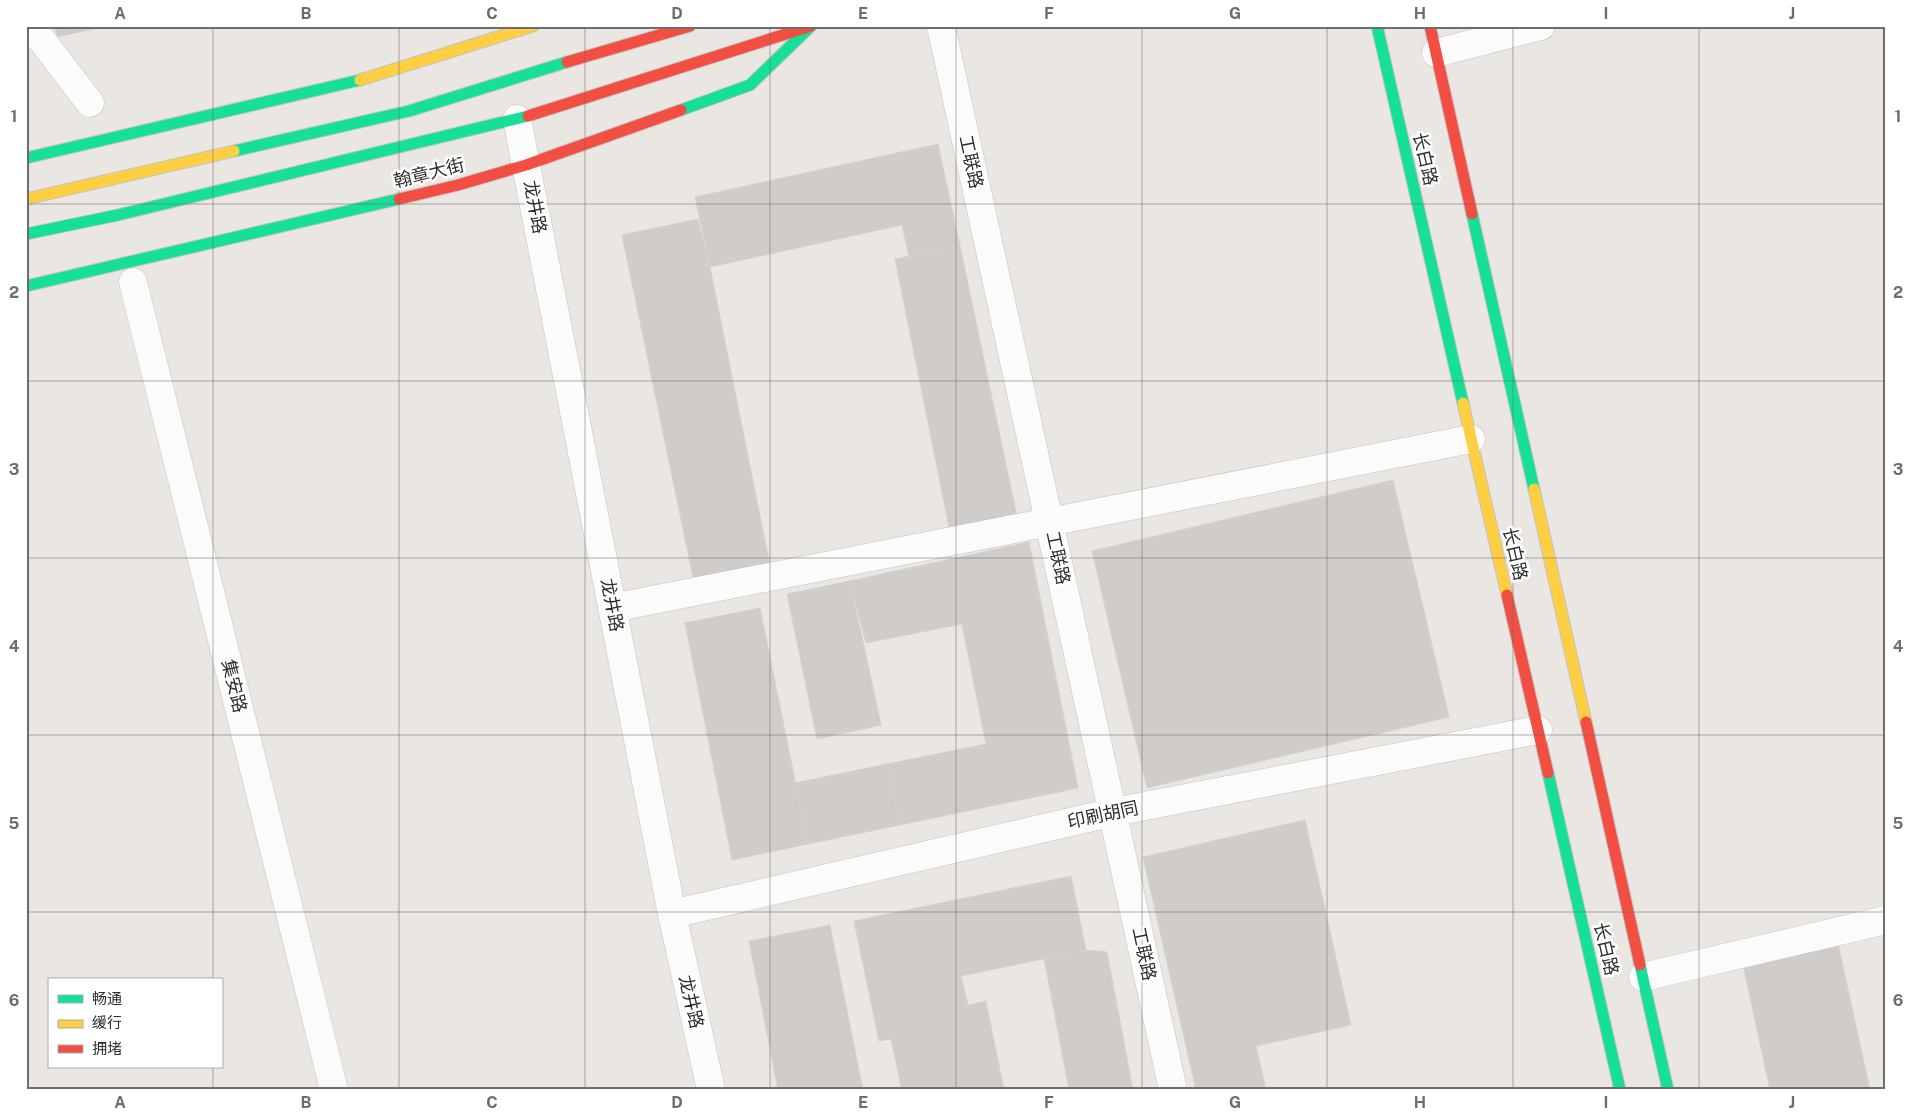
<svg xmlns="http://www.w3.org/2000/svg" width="1912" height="1116" font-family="'Public Sans','Noto Sans SC',sans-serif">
<rect width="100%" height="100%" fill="#eae6e2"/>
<g fill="#cfccc9" stroke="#d5d2ce">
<polygon points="55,26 107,26 57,37"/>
<polygon points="938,144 960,246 909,257 902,225 710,267 695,197"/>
<polygon points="698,219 710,267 770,566 694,582 622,235"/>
<polygon points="960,246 1017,517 950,532 895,259"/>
<polygon points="1393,480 1449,717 1147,788 1092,551"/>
<polygon points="1029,542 1078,788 900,825 887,764 986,744 962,624 866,643 850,581"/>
<polygon points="850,581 881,725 817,739 787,594"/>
<polygon points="760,608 808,844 732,860 685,623"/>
<polygon points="887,764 900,825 808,844 795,783"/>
<polygon points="1305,820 1351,1025 1256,1046 1266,1090 1196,1090 1143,857"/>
<polygon points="1071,876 1086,950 961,976 968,1005 986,1001 1004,1090 902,1090 891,1039 879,1041 854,921"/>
<polygon points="830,925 863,1090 778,1090 749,941"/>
<polygon points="1837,939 1870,1090 1770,1090 1742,960"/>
<polygon points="1086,950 1107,952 1133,1090 1069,1090 1044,958"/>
</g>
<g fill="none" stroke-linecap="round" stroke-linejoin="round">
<defs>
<g id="street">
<polyline points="31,26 90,103"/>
<polyline points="941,26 1173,1090"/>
<polyline points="1436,53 1541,26"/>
<polyline points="517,119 672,914 711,1090"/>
<polyline points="133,282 334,1090"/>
<polyline points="612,608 1471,439"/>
<polyline points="672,914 1114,812 1538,730"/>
<polyline points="1643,977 1886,920"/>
</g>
<g id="fast">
<polyline points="1377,26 1463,403"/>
<polyline points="681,110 750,85 810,27"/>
<polyline points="234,151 409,111 567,62"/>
<polyline points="26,158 360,80"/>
<polyline points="1472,214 1534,489"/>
<polyline points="26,234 118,215 528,116"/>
<polyline points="26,286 399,199"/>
<polyline points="1548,773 1620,1090"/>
<polyline points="1640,965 1668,1090"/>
</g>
<g id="slow">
<polyline points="360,80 533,26"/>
<polyline points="26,199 234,151"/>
<polyline points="1463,403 1507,595"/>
<polyline points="1534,489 1586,722"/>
</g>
<g id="jam">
<polyline points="1430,26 1472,214"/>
<polyline points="567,62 690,26"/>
<polyline points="528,116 811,26"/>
<polyline points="399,199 458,185 526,165 681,110"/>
<polyline points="1507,595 1548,773"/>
<polyline points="1586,722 1640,965"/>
</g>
</defs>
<use href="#street" stroke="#c3c2c3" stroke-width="29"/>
<use href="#fast" stroke="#c3c2c3" stroke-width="13"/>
<use href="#slow" stroke="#c3c2c3" stroke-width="13"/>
<use href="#jam" stroke="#c3c2c3" stroke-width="13"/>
<use href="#street" stroke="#fcfbfb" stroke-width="28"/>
<use href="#fast" stroke="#16e098" stroke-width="11"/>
<use href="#slow" stroke="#ffcf43" stroke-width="11"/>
<use href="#jam" stroke="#f24e42" stroke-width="11"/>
</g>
<path fill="none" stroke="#6e6d6c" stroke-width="1" stroke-opacity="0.55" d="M213,26V980M399,26V1090M585,26V1090M770,26V1090M956,26V1090M1142,26V1090M1327,26V1090M1513,26V1090M1699,26V1090M26,204H1886M26,381H1886M26,558H1886M26,735H1886M26,912H1886M213,1067V1090"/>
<g text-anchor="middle" stroke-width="5" stroke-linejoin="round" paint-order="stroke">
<g font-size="18" fill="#2c2c2c" stroke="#fff">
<text transform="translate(1425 159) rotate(77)" y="6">长白路</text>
<text transform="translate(971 162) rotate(78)" y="6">工联路</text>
<text transform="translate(429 173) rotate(-14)" y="6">翰章大街</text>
<text transform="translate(535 207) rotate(79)" y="6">龙井路</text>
<text transform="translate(1515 554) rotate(77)" y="6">长白路</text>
<text transform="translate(1058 558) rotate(78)" y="6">工联路</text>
<text transform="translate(612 605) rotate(79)" y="6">龙井路</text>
<text transform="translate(234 686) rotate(76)" y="6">集安路</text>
<text transform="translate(1103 815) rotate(-12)" y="6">印刷胡同</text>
<text transform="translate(1606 949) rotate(77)" y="6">长白路</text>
<text transform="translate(1144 954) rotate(78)" y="6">工联路</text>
<text transform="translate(691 1002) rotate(77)" y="6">龙井路</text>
</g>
</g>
<rect width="1912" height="1116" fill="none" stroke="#ffffff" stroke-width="55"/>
<rect x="48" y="978" width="175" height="90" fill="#ffffff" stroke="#ababab"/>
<rect x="58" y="995" width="25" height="8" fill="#16e098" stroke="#ababab"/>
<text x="92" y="1004" font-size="15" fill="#2c2c2c">畅通</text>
<rect x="58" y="1020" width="25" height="8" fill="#ffcf43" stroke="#ababab"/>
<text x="92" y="1028" font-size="15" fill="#2c2c2c">缓行</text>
<rect x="58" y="1045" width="25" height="8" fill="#f24e42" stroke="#ababab"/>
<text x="92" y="1054" font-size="15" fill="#2c2c2c">拥堵</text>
<rect x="28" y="28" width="1856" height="1060" fill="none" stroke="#6e6d6c" stroke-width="2"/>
<g font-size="16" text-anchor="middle" font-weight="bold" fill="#6e6d6c">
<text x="120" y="19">A</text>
<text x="306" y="19">B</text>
<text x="492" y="19">C</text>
<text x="677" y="19">D</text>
<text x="863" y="19">E</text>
<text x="1049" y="19">F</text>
<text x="1235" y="19">G</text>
<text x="1420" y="19">H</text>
<text x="1606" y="19">I</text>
<text x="1792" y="19">J</text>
<text x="14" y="122">1</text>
<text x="1898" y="122">1</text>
<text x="14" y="298">2</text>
<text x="1898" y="298">2</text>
<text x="14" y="475">3</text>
<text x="1898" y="475">3</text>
<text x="14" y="652">4</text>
<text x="1898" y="652">4</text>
<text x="14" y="829">5</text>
<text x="1898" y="829">5</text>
<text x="14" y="1006">6</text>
<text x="1898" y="1006">6</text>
<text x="120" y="1108">A</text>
<text x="306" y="1108">B</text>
<text x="492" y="1108">C</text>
<text x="677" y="1108">D</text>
<text x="863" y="1108">E</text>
<text x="1049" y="1108">F</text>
<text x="1235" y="1108">G</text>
<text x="1420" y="1108">H</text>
<text x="1606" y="1108">I</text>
<text x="1792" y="1108">J</text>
</g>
</svg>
